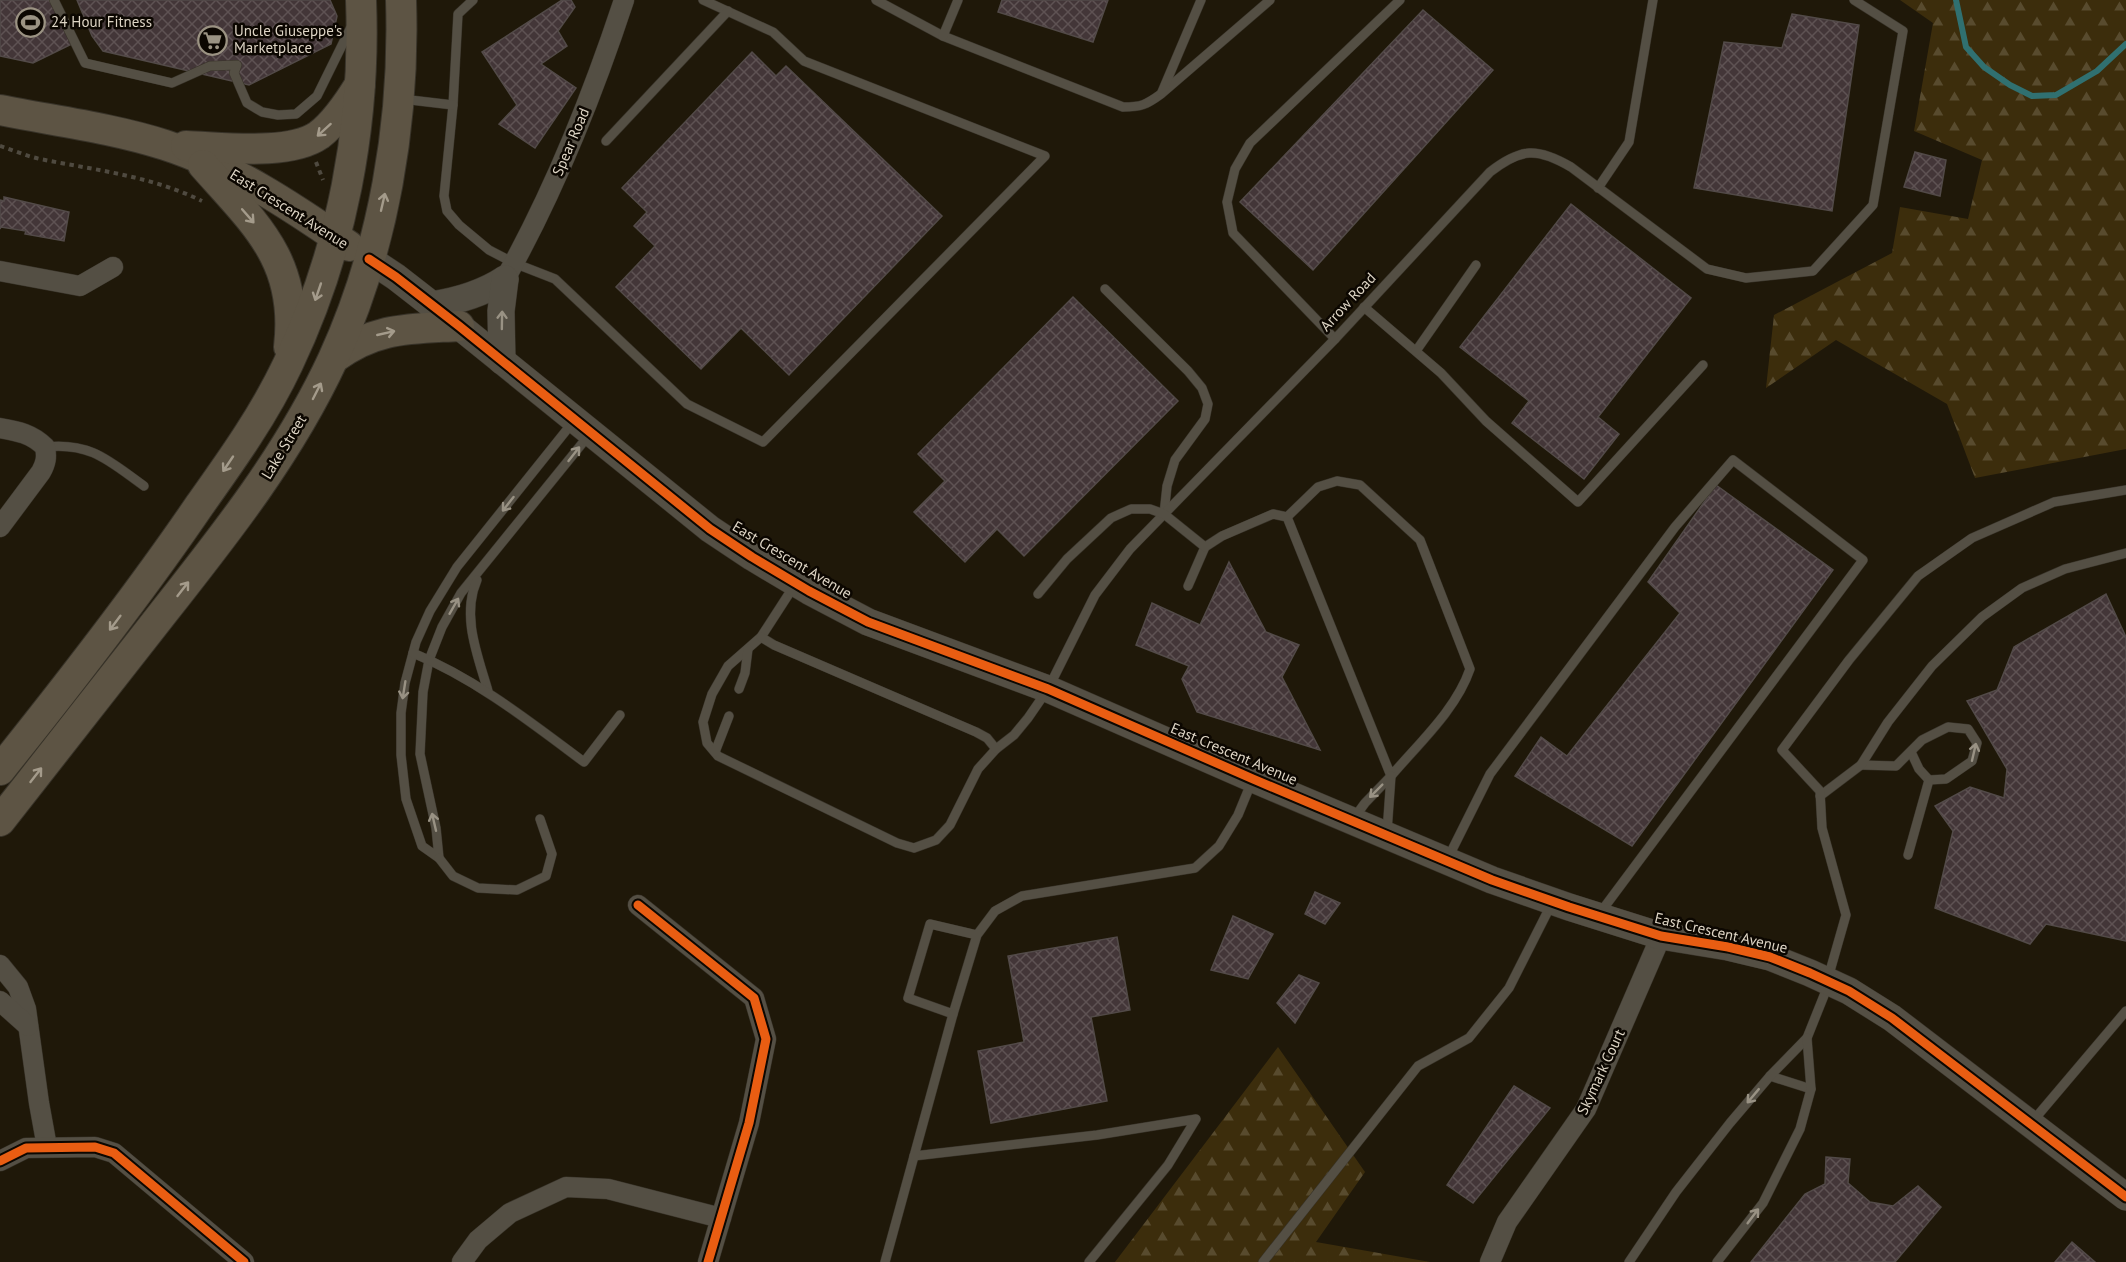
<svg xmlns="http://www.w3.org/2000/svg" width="2126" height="1262" font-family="'PT Sans',sans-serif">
<defs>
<pattern id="forest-firs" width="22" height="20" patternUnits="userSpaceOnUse" patternTransform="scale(1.5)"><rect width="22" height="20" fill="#3c2d0c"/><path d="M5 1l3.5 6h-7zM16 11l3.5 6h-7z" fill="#584b2e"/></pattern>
<pattern id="building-cross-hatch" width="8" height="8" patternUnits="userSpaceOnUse" patternTransform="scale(1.5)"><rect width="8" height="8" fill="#433638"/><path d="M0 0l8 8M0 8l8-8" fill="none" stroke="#5e5253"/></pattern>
</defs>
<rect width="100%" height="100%" fill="#1f1809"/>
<g fill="url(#forest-firs)">
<polygon points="1900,0 2126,0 2126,449 1975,478 1947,404 1836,340 1766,388 1774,315 1892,253 1900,207 1968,219 1982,160 1914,131 1933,23"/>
<polygon points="1278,1047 1365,1172 1316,1242 1430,1262 1115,1262"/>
</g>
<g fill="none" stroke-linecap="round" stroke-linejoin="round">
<polyline stroke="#307070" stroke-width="6" points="1956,0 1966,47 1984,67 2010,85 2032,96 2056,95 2097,71 2126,44"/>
</g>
<g fill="url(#building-cross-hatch)" stroke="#524a48" stroke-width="1.5">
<polygon points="0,0 50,0 72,44 33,63 0,56"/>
<polygon points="77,0 330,0 337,16 331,44 249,85 103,51 92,36"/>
<polygon points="562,0 571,0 575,7 558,31 567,46 541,64 576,88 535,148 499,124 517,105 482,52"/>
<polygon points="1002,0 1108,0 1093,42 998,12"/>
<polygon points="1423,10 1493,70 1313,270 1240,202"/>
<polygon points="1792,14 1859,25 1832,211 1694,188 1724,42 1782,48"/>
<polygon points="752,52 776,76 786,66 942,216 789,375 741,328 701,369 616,287 655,246 634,226 647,212 622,188"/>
<polygon points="1915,152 1946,160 1940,196 1904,187"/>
<polygon points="4,197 69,212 64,241 25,234 26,231 1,227 0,229 0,200 4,201"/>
<polygon points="1571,204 1691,298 1598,417 1619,434 1584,479 1512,423 1529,401 1460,347"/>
<polygon points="1073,297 1178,401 1024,556 997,529 965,562 914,512 945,481 918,454"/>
<polygon points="1716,485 1833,570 1632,846 1515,776 1541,737 1567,756 1680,613 1648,582"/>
<polygon points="1229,562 1266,632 1299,645 1282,677 1320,750 1197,712 1182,679 1189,666 1136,645 1152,603 1200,625"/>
<polygon points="2106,594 2126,637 2126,941 2046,924 2030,944 1935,908 1953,831 1935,806 1970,787 2004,798 2007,769 1967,701 1997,690 2014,647"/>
<polygon points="1315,892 1340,903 1325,924 1305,914"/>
<polygon points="1233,916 1273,934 1248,979 1211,970"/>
<polygon points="1117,937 1130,1010 1091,1017 1107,1101 991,1123 978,1051 1024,1042 1008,956"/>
<polygon points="1299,975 1319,983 1295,1023 1277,1003"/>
<polygon points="1514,1086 1550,1108 1473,1203 1447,1185"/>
<polygon points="1826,1157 1850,1159 1848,1183 1870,1202 1893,1206 1918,1186 1941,1207 1895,1262 1751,1262 1805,1194 1825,1184"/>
<polygon points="2072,1242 2095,1262 2055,1262"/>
</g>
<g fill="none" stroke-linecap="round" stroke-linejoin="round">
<defs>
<g id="lane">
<polyline points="54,0 85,63 172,83 210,66 237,65 234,73 247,103 262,112 278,115 296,114 317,96 352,25"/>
<polyline points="473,0 458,14 453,105 444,196 447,211 459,225 489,250 514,263 555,279 687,404 763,442 1045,156 804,61 773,32 703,0"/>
<path d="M876,0L943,36L1123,107C1141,107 1146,105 1161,94L1270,0"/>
<polyline points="943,36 958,0"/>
<polyline points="1162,92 1201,0"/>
<polyline points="402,99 453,105"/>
<polyline points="606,141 728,11"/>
<polyline points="1598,188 1629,142 1653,0"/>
<polyline points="1105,289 1188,371 1202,388 1208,404 1205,419 1175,460 1167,486 1164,514"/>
<polyline points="1364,307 1441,373 1486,421 1578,502 1703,365"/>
<polyline points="1335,339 1233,233 1227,202 1235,169 1250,143 1400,0"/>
<polyline points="1416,351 1476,265"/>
<polyline points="573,422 457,567 430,611 416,642 405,683 401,713 401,755 406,799 422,846 439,858 436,828 420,754 423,692 429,660 442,627 461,593 589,435"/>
<path d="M45,447C91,442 109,461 144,486"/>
<path d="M477,580C461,616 478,656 488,691"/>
<path d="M794,586L761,637L728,666L712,694L703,722L707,743L718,756L897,843L914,848L936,840L950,825L978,769L996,749L1014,735L1028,718L1048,689L1095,595L1130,549L1335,339L1490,172C1521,148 1537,147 1571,167L1707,269L1746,278L1813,271L1873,205L1903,31L1854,0"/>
<polyline points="1188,586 1205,547"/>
<path d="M1038,594L1067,559L1111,518L1131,509H1150L1164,514L1205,547L1222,536L1273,514L1287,517L1391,776C1418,744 1456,710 1470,669L1420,540L1360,485L1337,481L1318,487L1287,517"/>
<polyline points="761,637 774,645 976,732 987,738 996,749"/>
<path d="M413,653C476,679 529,721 584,762L620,715"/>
<polyline points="739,689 745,673 748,649"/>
<polyline points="715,752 729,716"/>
<polyline points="1911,752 1919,769 1929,780"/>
<polyline points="1861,765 1896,766 1922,740 1948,727 1968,729 1977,743 1972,761 1946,779 1929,780"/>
<polyline points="1820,796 1861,765 1888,722 1932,666 1982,617 2022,588 2065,569 2126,553"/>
<polyline points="1354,818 1365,803 1391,776 1387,832"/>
<polyline points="1908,855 1929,780"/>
<polyline points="439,858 453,876 478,888 517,890 546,876 552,854 540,819"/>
<polyline points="1448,858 1490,774 1675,527 1733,460 1863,560 1600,913"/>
<polyline points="977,935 953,1014 908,998 930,924 977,935 995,911 1022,896 1195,868 1219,846 1238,815 1252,781"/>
<polyline points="1828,978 1846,915 1822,828 1820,791 1782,750 1849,660 1918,576 1972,538 2054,502 2126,490"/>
<polyline points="1770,1076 1811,1089"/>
<polyline points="2032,1122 2126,1011"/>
<polyline points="914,1156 1097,1135 1196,1119 1168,1165 1089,1262"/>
<polyline points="885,1262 953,1014"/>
<polyline points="1263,1262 1418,1066 1469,1038 1509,988 1552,903"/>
<polyline points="1629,1262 1676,1192 1730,1123 1770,1076 1807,1038 1829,983"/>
<polyline points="1717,1262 1763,1203 1800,1129 1811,1089 1807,1038"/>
</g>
<g id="street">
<polyline points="0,271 80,286 113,267"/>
<path d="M505,279C555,190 592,97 624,0"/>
<path d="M0,428C18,431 32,434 45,447C47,457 46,463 41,472L0,527"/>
<polyline points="638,905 754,998 766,1039 749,1123 708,1262"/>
<polyline points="0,965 18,987 26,1009 39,1103 47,1147"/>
<polyline points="0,1001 28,1026"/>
<polyline points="0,1161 26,1148 95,1147 114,1153 244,1262"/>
<polyline points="462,1262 478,1240 510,1213 566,1187 608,1189 721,1218"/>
<polyline points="1490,1262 1507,1222 1586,1109 1661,936"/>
</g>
<g id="secondary">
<polyline points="369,259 396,277 459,326 710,529 752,557 809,591 868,622 1048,689 1253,779 1492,880 1569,907 1661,936 1728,947 1770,957 1810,973 1849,991 1892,1018 2126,1197"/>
<path d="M431,305C458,301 482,294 505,279"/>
<polyline points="502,361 501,311 505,279"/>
</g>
<g id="primary">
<path d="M0,110C55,121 112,128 165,145C233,167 291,206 349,246"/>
<path d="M186,146C222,147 289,156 319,135C336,122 349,102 360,84"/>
<path d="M203,165C256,225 299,261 289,347"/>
<path d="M334,358C376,327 409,329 459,326"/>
<path d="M0,770C69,684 137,597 199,506C231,461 264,415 288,364C342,251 366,125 361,0"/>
<path d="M0,821C54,752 109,682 163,613C227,532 290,452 333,359C384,248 405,121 401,0"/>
</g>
</defs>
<use href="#lane" stroke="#383329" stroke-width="10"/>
<use href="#street" stroke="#383329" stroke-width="21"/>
<use href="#secondary" stroke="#383329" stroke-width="28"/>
<use href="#primary" stroke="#383329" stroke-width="32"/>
<g stroke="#4f4a40" stroke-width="4" stroke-dasharray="4.5 4.5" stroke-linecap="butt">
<path d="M0,146C13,150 26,156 40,159C95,170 151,176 202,201"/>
<polyline points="316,162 323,180"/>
</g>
<use href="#lane" stroke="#544f44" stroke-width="9"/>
<use href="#street" stroke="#544f44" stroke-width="20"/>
<use href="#secondary" stroke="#544f44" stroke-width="27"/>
<use href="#primary" stroke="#5d5444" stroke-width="30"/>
<defs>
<g id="cycleway">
<polyline points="369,259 396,277 459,326 710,529 752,557 809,591 868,622 1048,689 1253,779 1492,880 1569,907 1661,936 1728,947 1770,957 1810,973 1849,991 1892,1018 2126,1197"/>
<polyline points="638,905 754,998 766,1039 749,1123 708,1262"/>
<polyline points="0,1161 26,1148 95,1147 114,1153 244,1262"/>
</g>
</defs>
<use href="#cycleway" stroke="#0c0701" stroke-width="13"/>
<use href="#cycleway" stroke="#e95d12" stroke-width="9"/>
</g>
<defs><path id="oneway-shaft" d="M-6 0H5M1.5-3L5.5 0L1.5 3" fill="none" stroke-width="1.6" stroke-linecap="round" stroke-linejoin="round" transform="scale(1.5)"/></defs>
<g stroke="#a49b8b">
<use href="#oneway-shaft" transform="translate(324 130) rotate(138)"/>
<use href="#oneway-shaft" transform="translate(383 202) rotate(-77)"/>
<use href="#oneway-shaft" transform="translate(248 216) rotate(49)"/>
<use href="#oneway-shaft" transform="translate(318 292) rotate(109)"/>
<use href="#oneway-shaft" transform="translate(386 333) rotate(-13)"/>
<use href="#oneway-shaft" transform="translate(317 391) rotate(-63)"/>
<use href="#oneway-shaft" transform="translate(228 464) rotate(124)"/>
<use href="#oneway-shaft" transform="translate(183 589) rotate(-52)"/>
<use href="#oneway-shaft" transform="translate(115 623) rotate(127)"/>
<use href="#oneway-shaft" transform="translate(36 775) rotate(-52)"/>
</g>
<g stroke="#999284">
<use href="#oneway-shaft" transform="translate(502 320) rotate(-89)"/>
<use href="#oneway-shaft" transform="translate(574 454) rotate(-52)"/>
<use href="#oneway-shaft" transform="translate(508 504) rotate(128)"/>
<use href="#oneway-shaft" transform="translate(454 606) rotate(-60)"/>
<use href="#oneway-shaft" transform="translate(404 690) rotate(99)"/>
<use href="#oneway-shaft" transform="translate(1974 752) rotate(-77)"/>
<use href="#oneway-shaft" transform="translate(1376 791) rotate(135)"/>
<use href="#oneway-shaft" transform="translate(434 822) rotate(-103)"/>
<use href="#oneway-shaft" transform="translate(1753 1096) rotate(130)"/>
<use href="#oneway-shaft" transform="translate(1753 1216) rotate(-53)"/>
</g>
<defs>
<symbol id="stadium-ring" viewBox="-11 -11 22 22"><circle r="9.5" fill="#0c0701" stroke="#9b9383" stroke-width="1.5"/><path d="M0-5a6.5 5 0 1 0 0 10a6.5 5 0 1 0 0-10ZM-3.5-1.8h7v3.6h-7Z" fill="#9b9383"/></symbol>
<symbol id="supermarket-ring" viewBox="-11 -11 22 22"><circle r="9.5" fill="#0c0701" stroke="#9b9383" stroke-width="1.5"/><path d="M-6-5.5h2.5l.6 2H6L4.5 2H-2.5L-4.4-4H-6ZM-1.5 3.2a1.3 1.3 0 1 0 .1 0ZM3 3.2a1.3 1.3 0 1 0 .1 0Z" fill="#9b9383"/></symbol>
</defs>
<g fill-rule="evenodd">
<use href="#stadium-ring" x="14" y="6" width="33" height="33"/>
<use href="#supermarket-ring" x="196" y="24" width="33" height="33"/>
</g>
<g text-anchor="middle" stroke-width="5" stroke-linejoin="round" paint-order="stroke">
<g font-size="15" fill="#ded5c5" stroke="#0c0701" text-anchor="start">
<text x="51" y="27">24 Hour Fitness</text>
<text x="234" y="36">Uncle Giuseppe's<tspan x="234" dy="17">Marketplace</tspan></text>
</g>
<g font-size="15" fill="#ded5c5" stroke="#0c0701">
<text transform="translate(571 142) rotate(-67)" y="5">Spear Road</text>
<text transform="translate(289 209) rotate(32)" y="5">East Crescent Avenue</text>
<text transform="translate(1348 302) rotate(-47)" y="5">Arrow Road</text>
<text transform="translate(284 447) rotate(-59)" y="5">Lake Street</text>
<text transform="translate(792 560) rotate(31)" y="5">East Crescent Avenue</text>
<text transform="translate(1234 754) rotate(23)" y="5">East Crescent Avenue</text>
<text transform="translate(1721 933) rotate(13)" y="5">East Crescent Avenue</text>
<text transform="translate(1601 1072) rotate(-65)" y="5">Skymark Court</text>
</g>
</g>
</svg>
